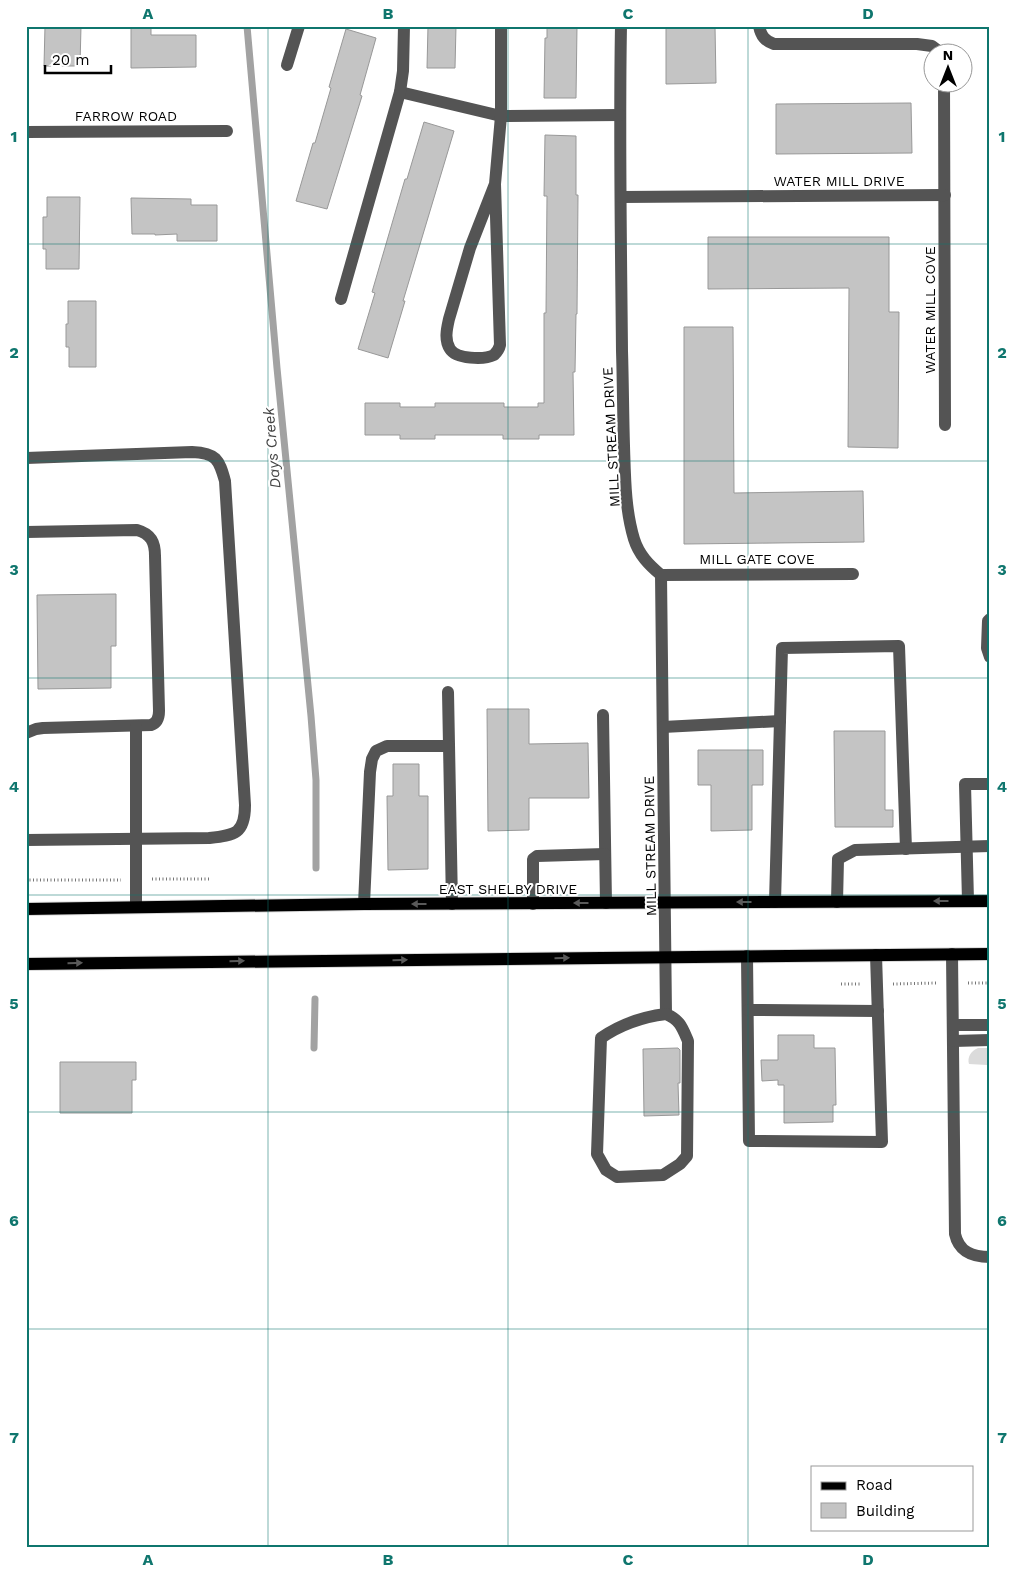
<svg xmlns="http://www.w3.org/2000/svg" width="1016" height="1573" font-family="'Work Sans',sans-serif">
<rect width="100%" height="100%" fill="#fff"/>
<path fill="#dbdbdb" d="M978,1048H990L989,1072H987V1065L969,1064C967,1057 971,1051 978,1048Z"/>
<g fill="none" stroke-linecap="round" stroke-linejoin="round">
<g stroke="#a2a2a2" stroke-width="7">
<polyline points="247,26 277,368 311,716 316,780 316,868"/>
<polyline points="314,1048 315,999"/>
</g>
</g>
<g fill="#c4c4c4" stroke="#989898">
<polygon points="45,26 81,26 80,66 44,66"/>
<polygon points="131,26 151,26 151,35 196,35 196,67 131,68"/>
<polygon points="428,26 456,26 455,68 427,68"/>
<polygon points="547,26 577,26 576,98 544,98 545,38 547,38"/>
<polygon points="666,26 715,26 716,83 666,84"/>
<polygon points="346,29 376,38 360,95 362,96 327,209 296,201 313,143 315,143 331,88 329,87"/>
<polygon points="911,103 912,153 776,154 776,104"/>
<polygon points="424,122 454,131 403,301 405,301 388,358 358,349 375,293 372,292 405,179 407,179"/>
<polygon points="545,135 576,136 576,195 578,195 577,314 576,314 575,372 573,372 574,435 539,435 539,439 503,439 503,435 435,435 435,439 400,439 400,435 365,435 365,403 400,403 400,407 435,407 435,403 504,403 504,407 538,407 538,403 544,403 544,313 546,313 547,196 544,196"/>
<polygon points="47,197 80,197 79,269 46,269 46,249 43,249 43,217 47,217"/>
<polygon points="131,198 191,199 191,205 217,205 217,241 177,241 177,234 155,235 155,234 132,234"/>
<polygon points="708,237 889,237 889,312 899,312 898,448 848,447 849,288 708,289"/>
<polygon points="68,301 96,301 96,367 69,367 69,347 66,347 66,324 68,324"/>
<polygon points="684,327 733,327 734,493 863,491 864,542 684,544"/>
<polygon points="116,594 116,646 111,646 111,688 38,689 37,595"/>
<polygon points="487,709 529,709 529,744 588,743 589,798 529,798 529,830 488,831"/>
<polygon points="834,731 885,731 885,810 893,810 893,827 835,827"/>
<polygon points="698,750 763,750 763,785 752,785 752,830 711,831 711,785 698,785"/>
<polygon points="393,764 419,764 419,796 428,796 428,869 388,870 387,796 393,796"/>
<polygon points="778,1035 814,1035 814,1048 835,1048 836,1105 833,1105 833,1122 784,1123 784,1085 778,1085 778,1080 762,1081 761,1060 778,1060"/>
<polygon points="678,1048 680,1050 680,1083 678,1083 679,1115 644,1116 643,1049"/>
<polygon points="60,1062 136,1062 136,1080 132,1080 132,1113 60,1113"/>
</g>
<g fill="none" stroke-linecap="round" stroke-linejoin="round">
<defs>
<g id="major">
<polyline points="26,909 364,904 990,901"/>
<polyline points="26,964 990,954"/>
</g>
</defs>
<use href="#major" stroke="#dbdbdb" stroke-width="14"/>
<g stroke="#767676" stroke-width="3" stroke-dasharray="1 2.5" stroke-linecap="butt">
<polyline points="152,879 211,879"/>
<polyline points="26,880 121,880"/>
<polyline points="968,983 990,983"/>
<polyline points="841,984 862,984"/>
<polyline points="893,984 937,983"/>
</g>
<g stroke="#545454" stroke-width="12">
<path d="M621,26C619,135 621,243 622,351C623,383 623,414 624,446C625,477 625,509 634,539C639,555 649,565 661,575L666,1014"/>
<path d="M759,26C761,36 765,41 774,44H917L932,46L940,52"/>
<polyline points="287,65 299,26"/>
<polyline points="944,82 945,425"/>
<polyline points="400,92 501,116 620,115"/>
<polyline points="26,132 227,131"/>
<path d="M495,184L500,345C499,350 497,352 494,355C484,360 456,359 450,349C444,340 447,328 449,319L470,248L495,184L501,116V26"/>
<polyline points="621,197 945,195"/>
<polyline points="341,299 400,92 403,71 404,26"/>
<path d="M26,458L192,452C216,453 219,459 225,481L245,805C245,834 235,835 209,838L26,840"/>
<path d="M26,532L137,530C151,534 155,542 155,556L159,711C159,718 157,723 151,725L43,728L36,729L26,733"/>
<polyline points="661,575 853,574"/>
<polyline points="990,619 988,621 987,648 990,657"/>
<polyline points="448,692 452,904"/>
<polyline points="603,715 606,903"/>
<polyline points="136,726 136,907"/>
<polyline points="663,727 780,721"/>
<polyline points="968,901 965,784 990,784"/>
<polyline points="775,902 782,648 899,646 906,849"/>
<polyline points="837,902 838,859 855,850 990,846"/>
<polyline points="364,904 370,772 372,759 376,751 387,746 449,746"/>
<polyline points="533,904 533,859 537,856 605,854"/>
<path d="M952,954L955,1234C959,1252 972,1257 990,1257"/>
<polyline points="747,956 749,1141 882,1142 876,955"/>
<polyline points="748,1010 878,1011"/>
<path d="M666,1014C680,1020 682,1027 688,1041L687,1156L680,1164L663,1175L617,1177L606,1170L597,1154L601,1038C621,1024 642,1017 666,1014Z"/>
<polyline points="953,1025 990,1025"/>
<polyline points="953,1041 990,1040"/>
</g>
<use href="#major" stroke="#000" stroke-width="12"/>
</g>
<defs><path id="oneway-solid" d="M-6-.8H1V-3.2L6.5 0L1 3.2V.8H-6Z" transform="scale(1.25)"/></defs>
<g fill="#595959">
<use href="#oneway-solid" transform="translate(941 901) rotate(180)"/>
<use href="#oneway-solid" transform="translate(744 902) rotate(180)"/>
<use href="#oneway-solid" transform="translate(581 903) rotate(180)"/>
<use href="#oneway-solid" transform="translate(419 904) rotate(180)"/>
<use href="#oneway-solid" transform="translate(562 958) rotate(-1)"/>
<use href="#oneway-solid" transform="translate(400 960) rotate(-1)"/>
<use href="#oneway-solid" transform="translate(237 961) rotate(-1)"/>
<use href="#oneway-solid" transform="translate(75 963) rotate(-1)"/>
</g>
<path fill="none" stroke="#0f766e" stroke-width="1" stroke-opacity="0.55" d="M268,26V1547M508,26V1547M748,26V1547M26,244H990M26,461H990M26,678H990M26,895H990M26,1112H990M26,1329H990"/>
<g text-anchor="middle" stroke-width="4" stroke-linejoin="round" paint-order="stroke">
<g font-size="14" fill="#000" stroke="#fff">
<text x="126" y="121">FARROW ROAD</text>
<text x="839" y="186">WATER MILL DRIVE</text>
<text transform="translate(930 310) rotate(-90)" y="5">WATER MILL COVE</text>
<text transform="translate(611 437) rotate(-93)" y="5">MILL STREAM DRIVE</text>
<text x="757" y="564">MILL GATE COVE</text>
<text transform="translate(650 846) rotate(-91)" y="5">MILL STREAM DRIVE</text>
<text x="508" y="894">EAST SHELBY DRIVE</text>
</g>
<g font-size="15" font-style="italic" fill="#434343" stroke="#fff">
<text transform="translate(272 448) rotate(-95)" y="5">Days Creek</text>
</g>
</g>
<rect width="1016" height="1573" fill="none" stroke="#ffffff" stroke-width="55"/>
<rect x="811" y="1466" width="162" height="65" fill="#ffffff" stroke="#999999"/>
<rect x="821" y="1482" width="25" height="8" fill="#000000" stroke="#999999"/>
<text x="856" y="1490" font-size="15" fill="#000000">Road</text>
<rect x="821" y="1503" width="25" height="15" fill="#c4c4c4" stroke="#999999"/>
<text x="856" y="1516" font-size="15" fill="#000000">Building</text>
<g transform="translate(948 68)"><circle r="24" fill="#ffffff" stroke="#999999"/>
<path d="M0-4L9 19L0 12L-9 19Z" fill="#000000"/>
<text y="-8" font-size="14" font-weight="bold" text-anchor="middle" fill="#000000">N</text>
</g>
<path d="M45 65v8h66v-8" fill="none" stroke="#000000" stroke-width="2.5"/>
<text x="52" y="65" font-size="15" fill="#000000" stroke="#ffffff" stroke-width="4" paint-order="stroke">20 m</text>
<rect x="28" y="28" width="960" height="1518" fill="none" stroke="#0f766e" stroke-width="2"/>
<g font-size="16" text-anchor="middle" font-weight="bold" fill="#0f766e">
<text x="148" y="19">A</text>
<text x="388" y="19">B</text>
<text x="628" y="19">C</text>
<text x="868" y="19">D</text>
<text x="14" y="142">1</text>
<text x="1002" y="142">1</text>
<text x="14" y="358">2</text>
<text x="1002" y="358">2</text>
<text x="14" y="575">3</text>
<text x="1002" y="575">3</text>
<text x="14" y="792">4</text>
<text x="1002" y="792">4</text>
<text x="14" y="1009">5</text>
<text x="1002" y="1009">5</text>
<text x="14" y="1226">6</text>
<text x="1002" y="1226">6</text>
<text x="14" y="1443">7</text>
<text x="1002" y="1443">7</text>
<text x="148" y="1565">A</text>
<text x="388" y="1565">B</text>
<text x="628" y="1565">C</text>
<text x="868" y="1565">D</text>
</g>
</svg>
